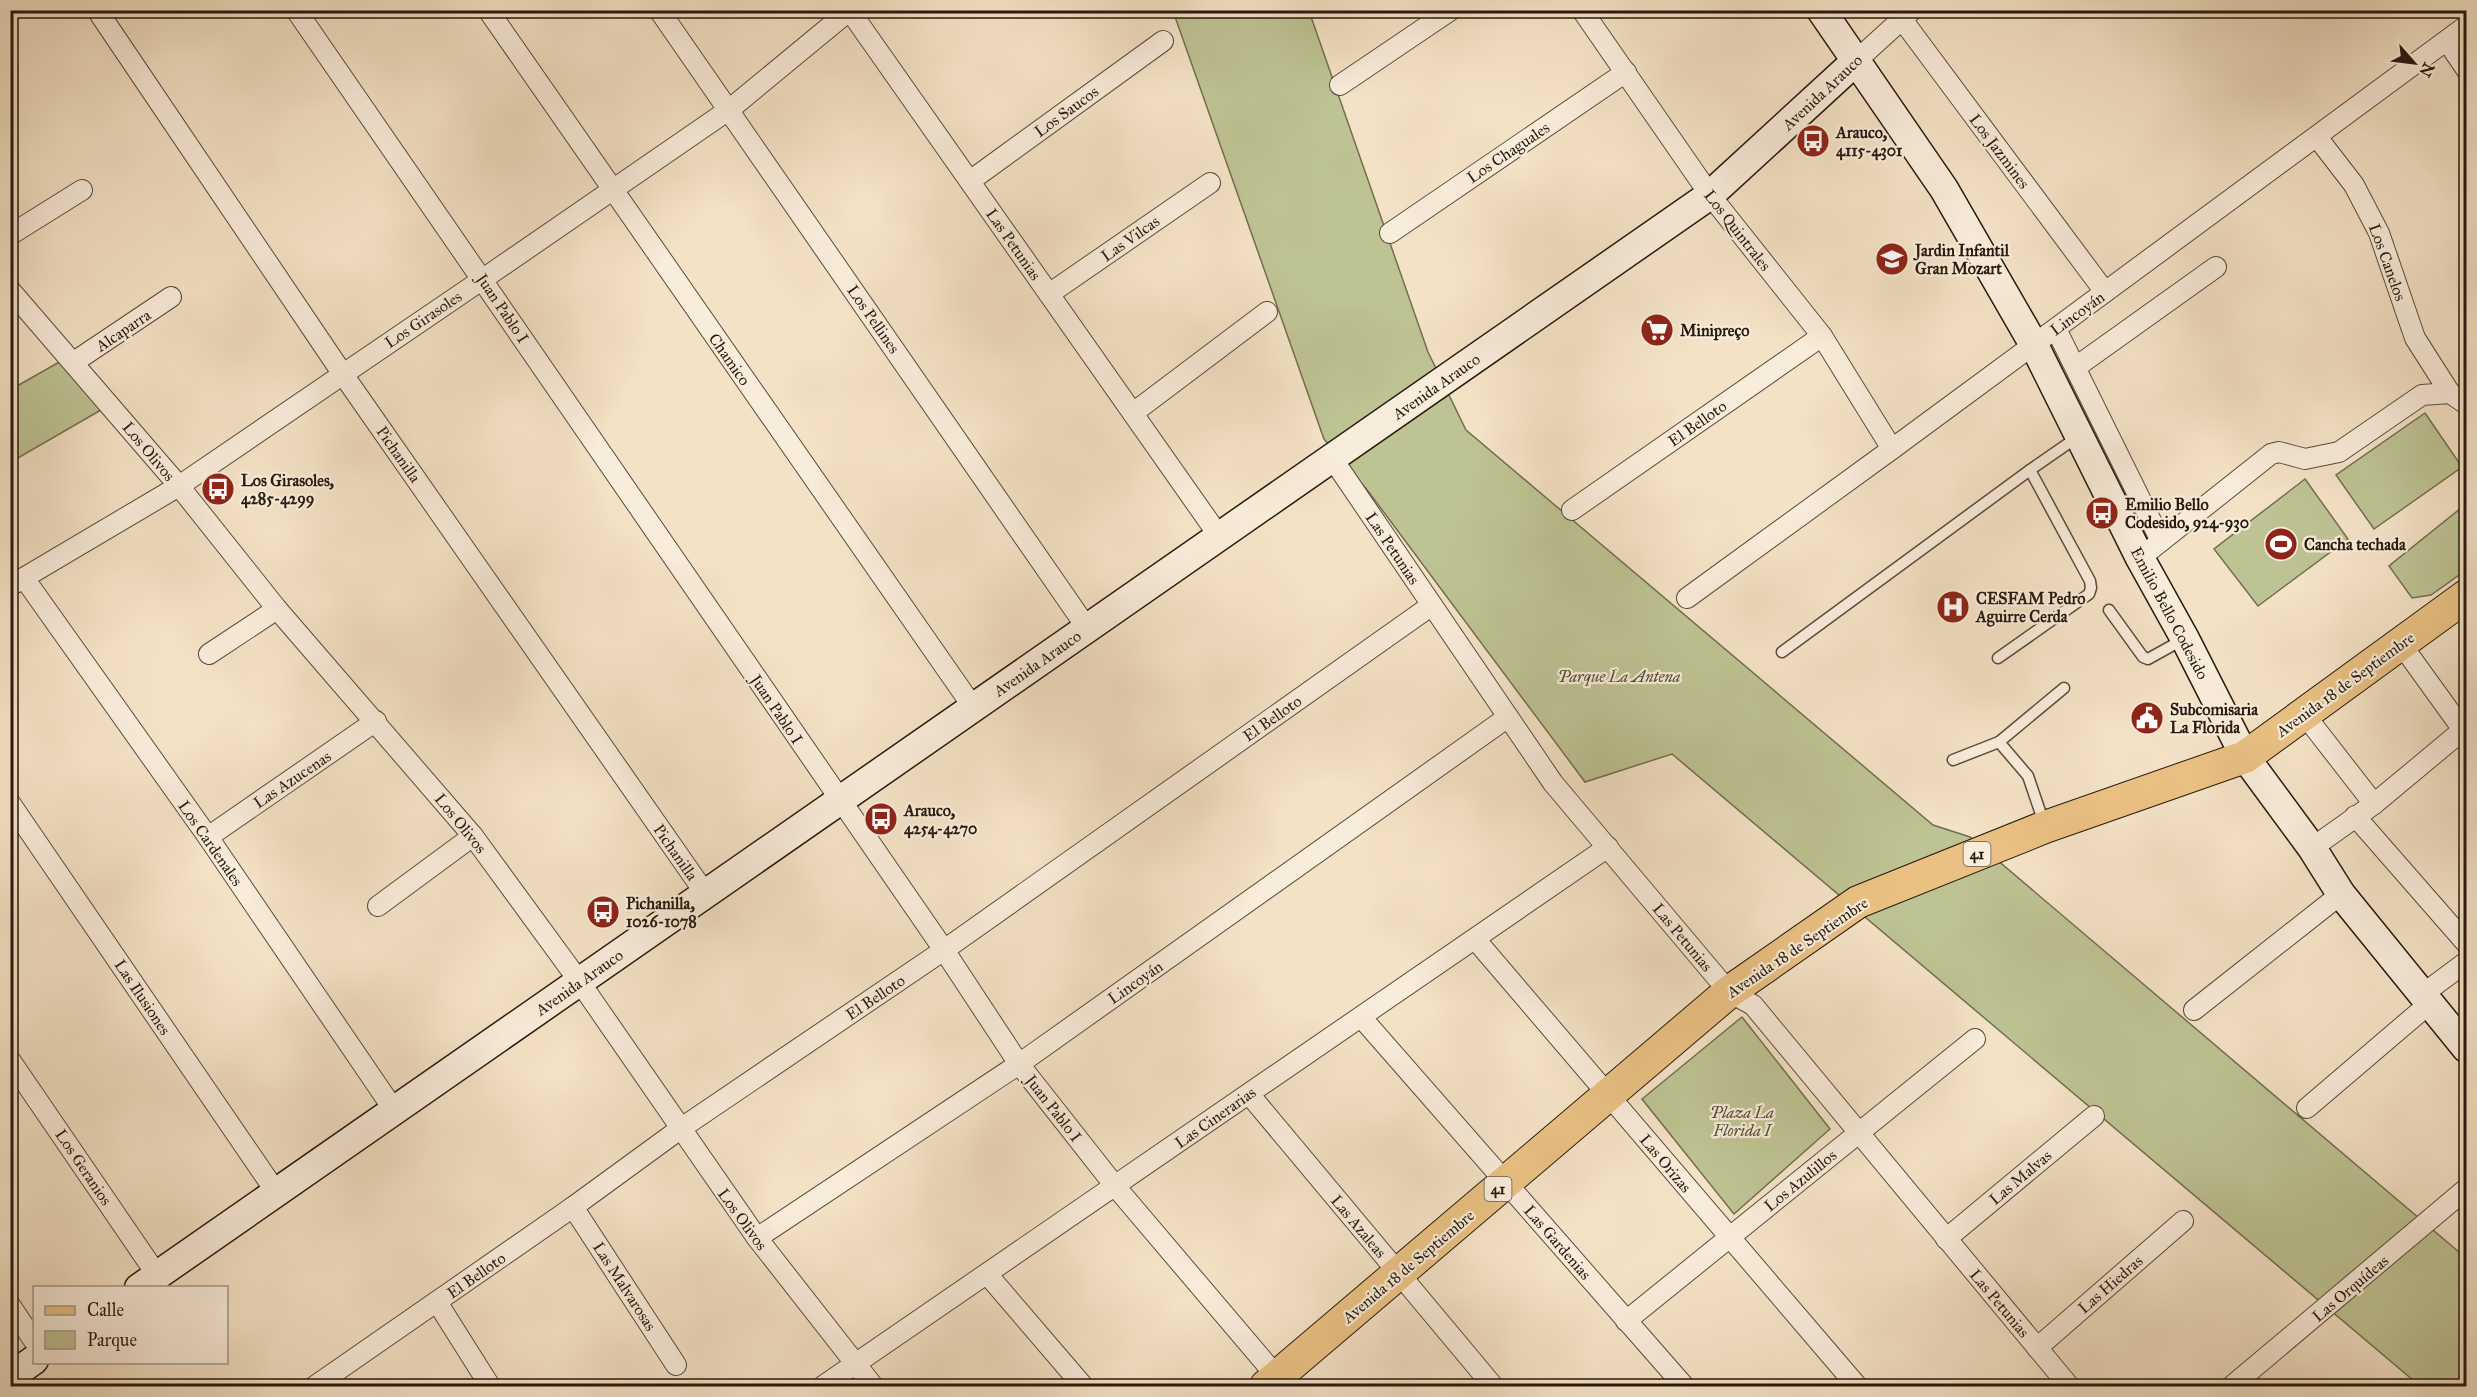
<svg xmlns="http://www.w3.org/2000/svg" width="2477" height="1397" font-family="'IM FELL Great Primer',serif">
<rect width="100%" height="100%" fill="#f4e2c6"/>
<filter id="stains"><feTurbulence type="fractalNoise" baseFrequency=".00333" numOctaves="4"/><feColorMatrix values="0 0 0 0 .2 0 0 0 0 .09 0 0 0 0 .02 0 0 0 .5 -.17"/></filter>
<radialGradient id="worn" r=".72"><stop offset=".6" stop-color="#630" stop-opacity="0"/><stop offset="1" stop-color="#630" stop-opacity=".3"/></radialGradient>
<g fill="#bec393" stroke="#726e50" stroke-width="1.5">
<polygon points="1173,11 1309,11 1428,352 1466,430 1933,825 1970,837 2466,1258 2466,1386 2420,1386 1672,754 1585,782 1368,491 1324,439"/>
<polygon points="61,361 101,410 11,462 10,390"/>
<polygon points="2425,413 2462,467 2374,529 2336,475"/>
<polygon points="2305,479 2348,539 2258,606 2214,549"/>
<polygon points="2466,504 2466,570 2431,595 2412,598 2389,566"/>
<polygon points="1742,1017 1830,1129 1734,1214 1642,1099"/>
</g>
<g fill="none" stroke-linecap="round" stroke-linejoin="round">
<defs>
<g id="lane">
<polyline points="2030,470 2079,436"/>
<polyline points="2109,610 2143,657 2148,659 2184,639"/>
<polyline points="1782,652 2030,470 2090,581 2091,588 2089,594 1998,658"/>
<polyline points="1953,760 1999,742"/>
<polyline points="2044,823 2028,776 1999,742 2064,688"/>
</g>
<g id="street">
<polyline points="97,10 342,373 705,893"/>
<polyline points="296,10 944,950 1019,1064 1115,1186 1283,1384"/>
<polyline points="488,10 973,707"/>
<polyline points="659,10 1087,628"/>
<polyline points="1582,10 1710,195 1822,336 1892,449"/>
<polyline points="1895,10 2105,292"/>
<polyline points="850,11 1219,536"/>
<polyline points="2447,41 2466,69"/>
<polyline points="1856,61 1912,10"/>
<polyline points="1340,85 1451,10"/>
<polyline points="2317,137 2354,185 2379,233 2415,338 2450,393"/>
<polyline points="970,181 1163,41"/>
<polyline points="1390,233 1626,72"/>
<polyline points="10,235 82,190"/>
<polyline points="10,290 179,486 277,609 473,836 579,981 757,1238 873,1386"/>
<polyline points="1049,294 1210,183"/>
<polyline points="2056,329 2161,541"/>
<polyline points="74,362 171,297"/>
<polyline points="2076,367 2216,267"/>
<polyline points="1133,413 1267,312"/>
<polyline points="1332,458 1553,783 1729,992 1753,1005 2069,1386"/>
<polyline points="1572,510 1822,336"/>
<polyline points="2140,558 2271,454 2279,452 2305,459 2339,452 2422,395 2450,393 2466,404"/>
<polyline points="24,578 208,837 394,1110"/>
<polyline points="10,586 179,486 483,279 730,109 850,10"/>
<polyline points="1687,598 1892,449 2466,26"/>
<polyline points="2401,644 2466,734"/>
<polyline points="209,654 277,609"/>
<polyline points="2304,714 2374,804"/>
<polyline points="10,803 276,1192"/>
<polyline points="2355,816 2466,943"/>
<polyline points="208,837 376,721"/>
<polyline points="2312,848 2374,804 2463,730"/>
<polyline points="378,906 473,836"/>
<polyline points="1475,939 1857,1386"/>
<polyline points="2423,994 2466,962"/>
<polyline points="2194,1010 2341,894"/>
<polyline points="1361,1017 1684,1386"/>
<polyline points="10,1060 157,1275"/>
<polyline points="1249,1094 1493,1386"/>
<polyline points="2307,1108 2430,1003"/>
<polyline points="573,1207 676,1365"/>
<polyline points="757,1238 1019,1064 1508,717"/>
<polyline points="1946,1239 2094,1116"/>
<polyline points="987,1274 1083,1386"/>
<polyline points="437,1302 490,1386"/>
<polyline points="10,1305 34,1341"/>
<polyline points="1626,1321 1975,1039"/>
<polyline points="2037,1348 2183,1221"/>
<polyline points="315,1386 573,1207 680,1129 944,950 1432,605"/>
<polyline points="823,1386 1608,847"/>
<polyline points="2232,1386 2466,1189"/>
</g>
<g id="secondary">
<polyline points="1821,10 1944,189 2034,345 2140,558 2185,639 2245,757 2312,848 2341,894 2466,1048"/>
<polyline points="139,1288 1710,195 1856,61"/>
<polyline points="10,1377 34,1360"/>
</g>
<polyline id="primary" points="1266,1386 1729,992 1858,902 2045,827 2245,757 2466,596"/>
</defs>
<use href="#lane" stroke="#5a4b3b" stroke-width="13"/>
<use href="#street" stroke="#5a4b3b" stroke-width="22"/>
<use href="#secondary" stroke="#26190d" stroke-width="31"/>
<use href="#primary" stroke="#26190d" stroke-width="34"/>
<use href="#lane" stroke="#f8ecda" stroke-width="10"/>
<use href="#street" stroke="#f8ecda" stroke-width="20"/>
<use href="#secondary" stroke="#f8ecda" stroke-width="28"/>
<use href="#primary" stroke="#eac183" stroke-width="32"/>
</g>
<defs>
<symbol id="bus-disc" viewBox="-11 -11 22 22"><circle r="9.5" fill="#8f2418" stroke="#f8ecda"/><path d="M-5-6H5V4H4V6H2V4H-2V6H-4V4H-5ZM-3.5-4V0h7V-4ZM-3.5 1.2v1.5H-2V1.2ZM2 1.2v1.5H3.5V1.2Z" fill="#fff"/></symbol>
<symbol id="school-disc" viewBox="-11 -11 22 22"><circle r="9.5" fill="#8f2418" stroke="#f8ecda"/><path d="M0-5L7-2L0 1L-7-2ZM-4 1L0 2.5L4 1V4Q0 6-4 4Z" fill="#fff"/></symbol>
<symbol id="supermarket-disc" viewBox="-11 -11 22 22"><circle r="9.5" fill="#8f2418" stroke="#f8ecda"/><path d="M-6-5.5h2.5l.6 2H6L4.5 2H-2.5L-4.4-4H-6ZM-1.5 3.2a1.3 1.3 0 1 0 .1 0ZM3 3.2a1.3 1.3 0 1 0 .1 0Z" fill="#fff"/></symbol>
<symbol id="stadium-disc" viewBox="-11 -11 22 22"><circle r="9.5" fill="#8f2418" stroke="#f8ecda"/><path d="M0-5a6.5 5 0 1 0 0 10a6.5 5 0 1 0 0-10ZM-3.5-1.8h7v3.6h-7Z" fill="#fff"/></symbol>
<symbol id="hospital-disc" viewBox="-11 -11 22 22"><circle r="9.5" fill="#8f2418" stroke="#f8ecda"/><path d="M-5-5h3v3.5h4V-5h3V5h-3V1.5h-4V5h-3Z" fill="#fff"/></symbol>
<symbol id="civic-disc" viewBox="-11 -11 22 22"><circle r="9.5" fill="#8f2418" stroke="#f8ecda"/><path d="M-.6-6.5H3V-4.5H.6V-3L4-1V1h2V6H-6V1h2V-1L-.6-3ZM-1.2 2.5V6h2.4V2.5Z" fill="#fff"/></symbol>
</defs>
<g fill-rule="evenodd">
<use href="#bus-disc" x="1794" y="122" width="38" height="38"/>
<use href="#school-disc" x="1873" y="240" width="38" height="38"/>
<use href="#supermarket-disc" x="1638" y="311" width="38" height="38"/>
<use href="#bus-disc" x="199" y="470" width="38" height="38"/>
<use href="#bus-disc" x="2083" y="494" width="38" height="38"/>
<use href="#stadium-disc" x="2262" y="525" width="38" height="38"/>
<use href="#hospital-disc" x="1934" y="588" width="38" height="38"/>
<use href="#civic-disc" x="2128" y="699" width="38" height="38"/>
<use href="#bus-disc" x="862" y="800" width="38" height="38"/>
<use href="#bus-disc" x="584" y="893" width="38" height="38"/>
</g>
<g text-anchor="middle" stroke-width="4.5" stroke-linejoin="round" paint-order="stroke">
<g fill="#f8ecda" stroke="#65584a" stroke-width="1.5">
<rect x="1963.5" y="842" width="27" height="24" rx="4.5"/>
<rect x="1484.5" y="1177" width="27" height="24" rx="4.5"/>
</g>
<g font-size="15" font-weight="bold" fill="#26190d">
<text x="1977" y="859">41</text>
<text x="1498" y="1194">41</text>
</g>
<g font-size="16" fill="#26190d" stroke="#f8ecda">
<text transform="translate(1822 92) rotate(-43)" y="6">Avenida Arauco</text>
<text transform="translate(1066 111) rotate(-36)" y="6">Los Saucos</text>
<text transform="translate(2000 151) rotate(53)" y="6">Los Jazmines</text>
<text transform="translate(1508 152) rotate(-34)" y="6">Los Chaguales</text>
<text transform="translate(1738 230) rotate(52)" y="6">Los Quintrales</text>
<text transform="translate(1130 238) rotate(-35)" y="6">Las Vilcas</text>
<text transform="translate(1014 244) rotate(55)" y="6">Las Petunias</text>
<text transform="translate(2388 262) rotate(70)" y="6">Los Canelos</text>
<text transform="translate(503 308) rotate(56)" y="6">Juan Pablo I</text>
<text transform="translate(2077 313) rotate(-36)" y="6">Lincoyán</text>
<text transform="translate(423 319) rotate(-34)" y="6">Los Girasoles</text>
<text transform="translate(874 319) rotate(55)" y="6">Los Pellines</text>
<text transform="translate(123 330) rotate(-34)" y="6">Alcaparra</text>
<text transform="translate(730 359) rotate(55)" y="6">Chamico</text>
<text transform="translate(1436 386) rotate(-35)" y="6">Avenida Arauco</text>
<text transform="translate(1697 423) rotate(-35)" y="6">El Belloto</text>
<text transform="translate(149 451) rotate(50)" y="6">Los Olivos</text>
<text transform="translate(399 454) rotate(55)" y="6">Pichanilla</text>
<text transform="translate(1393 548) rotate(56)" y="6">Las Petunias</text>
<text transform="translate(2170 613) rotate(62)" y="6">Emilio Bello Codesido</text>
<text transform="translate(1037 663) rotate(-35)" y="6">Avenida Arauco</text>
<text transform="translate(2345 684) rotate(-36)" y="6">Avenida 18 de Septiembre</text>
<text transform="translate(777 709) rotate(56)" y="6">Juan Pablo I</text>
<text transform="translate(1272 718) rotate(-35)" y="6">El Belloto</text>
<text transform="translate(292 779) rotate(-34)" y="6">Las Azucenas</text>
<text transform="translate(461 823) rotate(51)" y="6">Los Olivos</text>
<text transform="translate(211 843) rotate(55)" y="6">Los Cardenales</text>
<text transform="translate(676 852) rotate(55)" y="6">Pichanilla</text>
<text transform="translate(1683 937) rotate(50)" y="6">Las Petunias</text>
<text transform="translate(1797 947) rotate(-34)" y="6">Avenida 18 de Septiembre</text>
<text transform="translate(579 982) rotate(-35)" y="6">Avenida Arauco</text>
<text transform="translate(1135 982) rotate(-35)" y="6">Lincoyán</text>
<text transform="translate(143 997) rotate(56)" y="6">Las Ilusiones</text>
<text transform="translate(875 997) rotate(-34)" y="6">El Belloto</text>
<text transform="translate(1054 1108) rotate(52)" y="6">Juan Pablo I</text>
<text transform="translate(1215 1117) rotate(-35)" y="6">Las Cinerarias</text>
<text transform="translate(1666 1163) rotate(50)" y="6">Las Orizas</text>
<text transform="translate(84 1167) rotate(56)" y="6">Los Geranios</text>
<text transform="translate(2020 1177) rotate(-40)" y="6">Las Malvas</text>
<text transform="translate(1800 1180) rotate(-39)" y="6">Los Azulillos</text>
<text transform="translate(743 1219) rotate(54)" y="6">Los Olivos</text>
<text transform="translate(1359 1226) rotate(50)" y="6">Las Azaleas</text>
<text transform="translate(1558 1242) rotate(49)" y="6">Las Gardenias</text>
<text transform="translate(1408 1266) rotate(-40)" y="6">Avenida 18 de Septiembre</text>
<text transform="translate(476 1275) rotate(-35)" y="6">El Belloto</text>
<text transform="translate(2110 1284) rotate(-41)" y="6">Las Hiedras</text>
<text transform="translate(625 1286) rotate(57)" y="6">Las Malvarosas</text>
<text transform="translate(2350 1288) rotate(-40)" y="6">Las Orquídeas</text>
<text transform="translate(2000 1303) rotate(50)" y="6">Las Petunias</text>
</g>
<g font-size="16" font-weight="bold" fill="#26190d" stroke="#f8ecda" text-anchor="start">
<text x="1836" y="138">Arauco,<tspan x="1836" dy="18">4115-4301</tspan></text>
<text x="1915" y="256">Jardin Infantil<tspan x="1915" dy="18">Gran Mozart</tspan></text>
<text x="1680" y="336">Minipreço</text>
<text x="241" y="486">Los Girasoles,<tspan x="241" dy="18">4285-4299</tspan></text>
<text x="2125" y="510">Emilio Bello<tspan x="2125" dy="18">Codesido, 924-930</tspan></text>
<text x="2304" y="550">Cancha techada</text>
<text x="1976" y="604">CESFAM Pedro<tspan x="1976" dy="18">Aguirre Cerda</tspan></text>
<text x="2170" y="715">Subcomisaria<tspan x="2170" dy="18">La Florida</tspan></text>
<text x="904" y="816">Arauco,<tspan x="904" dy="18">4254-4270</tspan></text>
<text x="626" y="909">Pichanilla,<tspan x="626" dy="18">1026-1078</tspan></text>
</g>
<g font-size="16" font-style="italic" fill="#544c35" stroke="#f8ecda">
<text x="1619" y="682">Parque La Antena</text>
<text x="1742" y="1118">Plaza La<tspan x="1742" dy="18">Florida I</tspan></text>
</g>
</g>
<rect width="2477" height="1397" fill="none" stroke="#f4e2c6" stroke-width="36"/>
<rect x="12" y="12" width="2453" height="1373" fill="none" stroke="#26190d" stroke-width="3"/>
<rect x="18" y="18" width="2441" height="1361" fill="none" stroke="#26190d" stroke-width="1.5"/>
<rect x="33" y="1286" width="195" height="78" fill="#f8ecda" stroke="#a49888" stroke-width="1.5"/>
<rect x="45" y="1306" width="30" height="9" fill="#eac183" stroke="#a49888" stroke-width="1.5"/>
<text x="87" y="1316" font-size="18" fill="#26190d">Calle</text>
<rect x="45" y="1331" width="30" height="18" fill="#bec393" stroke="#a49888" stroke-width="1.5"/>
<text x="87" y="1346" font-size="18" fill="#26190d">Parque</text>
<g transform="translate(2414 63) rotate(118)" stroke="#f8ecda" stroke-width="4.5" paint-order="stroke">
<path d="M0-4.5L10 22L0 15L-10 22Z" fill="#26190d"/>
<text y="-9" font-size="16" font-weight="bold" text-anchor="middle" fill="#26190d">N</text>
</g>
<rect width="100%" height="100%" filter="url(#stains)"/>
<rect width="100%" height="100%" fill="url(#worn)"/>
</svg>
